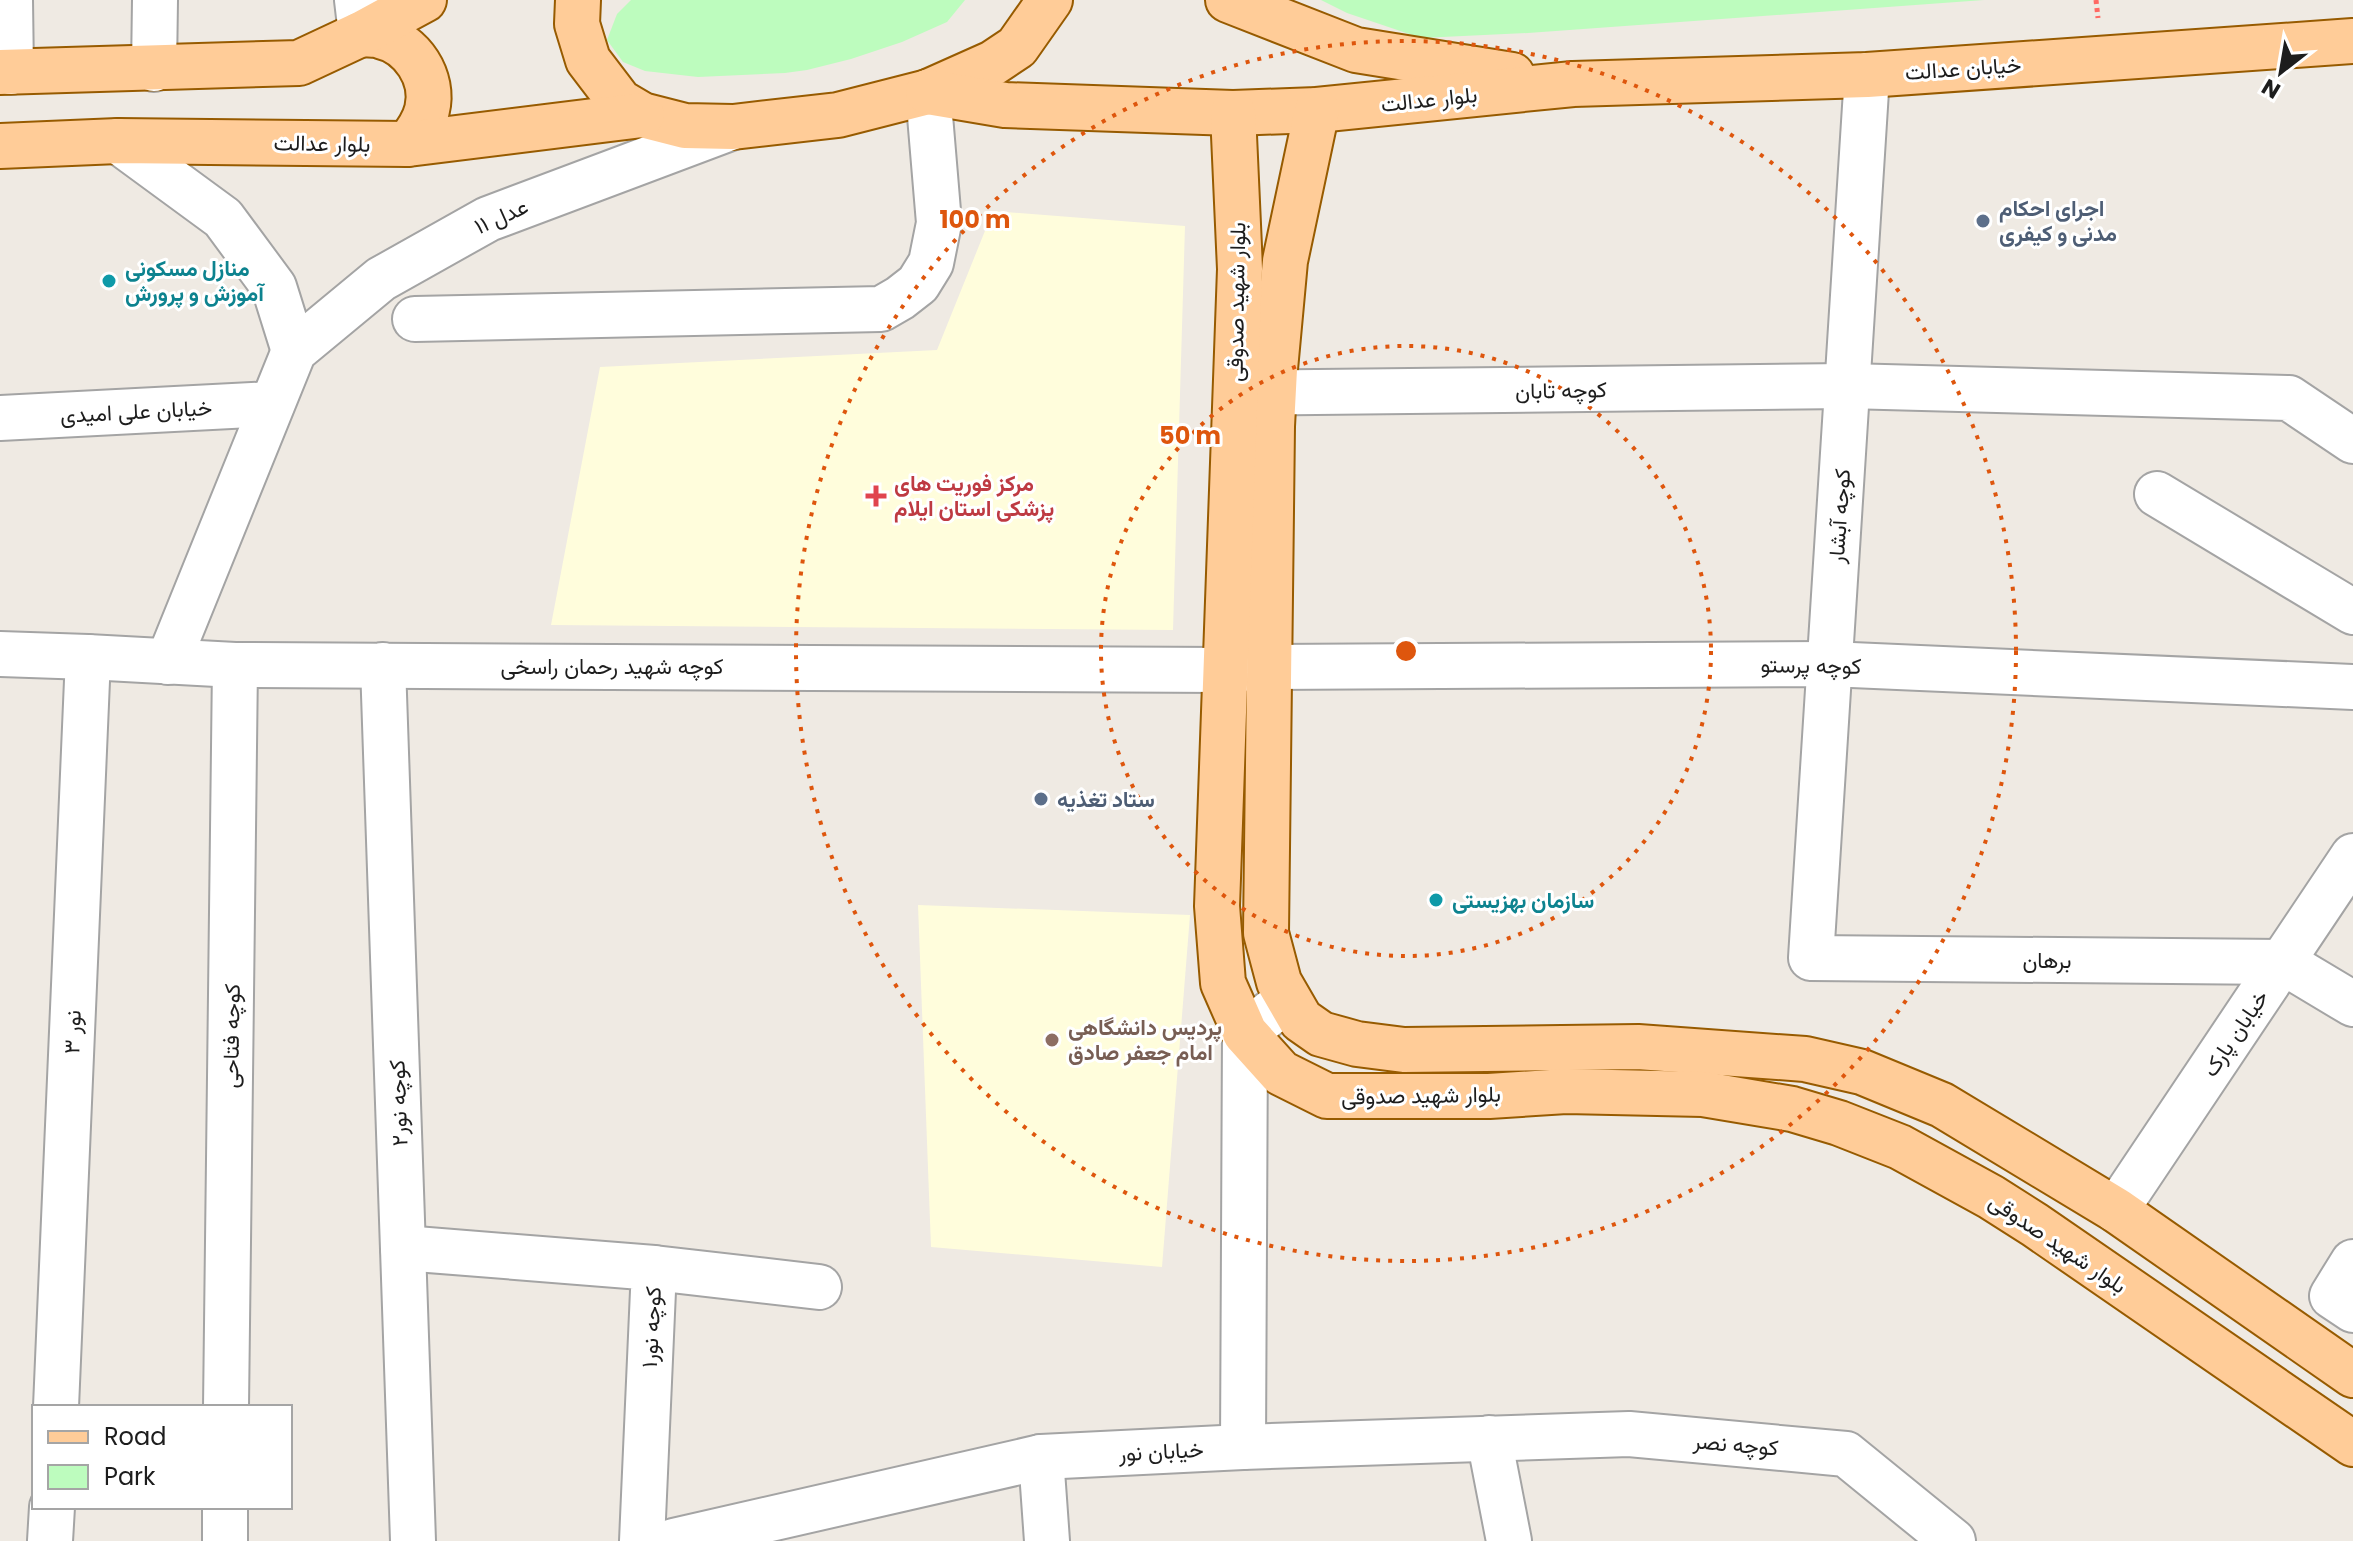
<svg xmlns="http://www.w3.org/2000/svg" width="2353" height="1541" font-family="Poppins,Vazirmatn,sans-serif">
<rect width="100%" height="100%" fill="#efeae3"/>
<g fill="#fffddc">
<polygon points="993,211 1185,226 1173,630 551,625 600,367 937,350"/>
<polygon points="918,905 1190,915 1162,1267 931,1247"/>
</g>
<g fill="#bdfcbe">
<polygon points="631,0 965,0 947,22 902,42 851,59 807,70 785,73 698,77 645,71 623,62 607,40 617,14"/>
<polygon points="1321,0 1984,0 1528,33 1421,38 1347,13"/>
</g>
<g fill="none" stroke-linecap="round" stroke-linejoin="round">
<defs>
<g id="minor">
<polyline points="10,0 11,72"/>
<polyline points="357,0 361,34"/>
<polyline points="154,69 155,0"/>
<polyline points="1867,75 1811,958 2283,962 2353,1004"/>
<polyline points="118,141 223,218 274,287 294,351"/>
<polyline points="415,319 881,309 900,298 918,284 931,263 939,223 928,92"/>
<polyline points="1237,393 1847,386 2289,398 2353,441"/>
<polyline points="0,418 272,404"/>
<polyline points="2157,494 2353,612"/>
<polyline points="0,654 88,657 235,665 1224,670 1269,667 1829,664 2353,687"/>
<polyline points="168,662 294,351 381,279 488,219 733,127"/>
<polyline points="383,665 413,1541"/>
<polyline points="2116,1210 2353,856"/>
<polyline points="403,1248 654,1268 642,1541"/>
<polyline points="2353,1262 2332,1296 2353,1310"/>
<polyline points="654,1268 819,1287"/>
<polyline points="56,1407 88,657"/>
<polyline points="226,1407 235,665"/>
<polyline points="1489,1438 1509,1541"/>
<polyline points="1243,1447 1245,1033 1288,999"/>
<polyline points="1041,1457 1047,1541"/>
<polyline points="50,1541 52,1507"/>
<polyline points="225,1541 225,1507"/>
<polyline points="674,1541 1041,1457 1243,1447 1629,1434 1846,1454 1953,1541"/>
</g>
<g id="major">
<polyline points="578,0 577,24 588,60 620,102 642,115 685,126 733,127 838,115 928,92 993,63 1017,47 1050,0"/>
<polyline points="1228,0 1356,50 1512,75"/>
<path d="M361,34C367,35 374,34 380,36C412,43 435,78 427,110C424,123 416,134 408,144"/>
<polyline points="0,72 299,63 361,34 424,0"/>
<polyline points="928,92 1005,105 1233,113 1317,110 1573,84 1867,75 2353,41"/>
<polyline points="1317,110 1285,261 1275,369 1272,426 1266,933 1279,982 1301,1020 1321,1034 1357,1044 1404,1050 1638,1047 1805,1059 1862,1072 1942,1105 2116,1210 2353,1375"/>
<polyline points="1233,113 1240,269 1217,906 1223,983 1245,1033 1281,1073 1327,1096 1489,1096 1566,1091 1703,1094 1792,1109 1839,1123 1900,1147 1991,1197 2035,1225 2353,1444"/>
<polyline points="0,146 118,141 408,144 642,115"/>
</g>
</defs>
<use href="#minor" stroke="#a4a4a4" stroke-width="48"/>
<use href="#major" stroke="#975b00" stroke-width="48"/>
<polyline stroke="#ff6964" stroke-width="5" stroke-dasharray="4 4" stroke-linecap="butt" points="2096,0 2098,18"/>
<use href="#minor" stroke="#fff" stroke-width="44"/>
<use href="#major" stroke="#ffcc98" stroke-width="44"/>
</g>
<g fill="none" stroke="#de560d" stroke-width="4" stroke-dasharray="4 8">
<circle cx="1406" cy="651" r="305"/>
<circle cx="1406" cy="651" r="610"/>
</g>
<g fill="#5c6f8a" stroke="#fff" stroke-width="3">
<circle cx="1983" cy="221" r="8"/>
<circle cx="1041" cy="799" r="8"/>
</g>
<g fill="#0f9aa8" stroke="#fff" stroke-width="3">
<circle cx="109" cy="281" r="8"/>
<circle cx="1436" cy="900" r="8"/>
</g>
<path fill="#e0444e" stroke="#fff" stroke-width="3" d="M872 484h8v8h8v8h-8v8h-8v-8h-8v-8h8z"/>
<circle fill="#8d6e63" stroke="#fff" stroke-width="3" cx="1052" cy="1040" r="8"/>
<g text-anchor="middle" stroke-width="6" stroke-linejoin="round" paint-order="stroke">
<g font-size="22" fill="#1d1d1d" stroke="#fff">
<text transform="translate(1963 68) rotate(-4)" y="8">خیابان عدالت</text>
<text transform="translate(1429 99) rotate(-6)" y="8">بلوار عدالت</text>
<text transform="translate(322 143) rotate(1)" y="8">بلوار عدالت</text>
<text transform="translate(501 216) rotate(-24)" y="8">عدل ۱۱</text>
<text transform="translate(1236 302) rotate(-89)" y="8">بلوار شهید صدوقی</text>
<text transform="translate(1561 390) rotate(-1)" y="8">کوچه تابان</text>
<text transform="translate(136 411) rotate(-3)" y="8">خیابان علی امیدی</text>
<text transform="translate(1839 516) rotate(-86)" y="8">کوچه آبشار</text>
<text transform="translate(1811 665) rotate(1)" y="8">کوچه پرستو</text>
<text x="612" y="674">کوچه شهید رحمان راسخی</text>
<text x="2047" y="968">برهان</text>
<text transform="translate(72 1032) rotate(-88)" y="8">نور ۳</text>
<text transform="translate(2235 1033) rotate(-56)" y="8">خیابان پارک</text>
<text transform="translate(231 1036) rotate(-89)" y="8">کوچه فتاحی</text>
<text transform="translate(1421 1095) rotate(-1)" y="8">بلوار شهید صدوقی</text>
<text transform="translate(398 1103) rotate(-92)" y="8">کوچه نور۲</text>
<text transform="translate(2058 1243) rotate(34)" y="8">بلوار شهید صدوقی</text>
<text transform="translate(651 1327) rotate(-87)" y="8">کوچه نور۱</text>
<text transform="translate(1736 1444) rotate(5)" y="8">کوچه نصر</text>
<text transform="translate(1161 1451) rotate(-3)" y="8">خیابان نور</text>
</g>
<g font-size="22" font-weight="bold" fill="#4e5e75" stroke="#fff" text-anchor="start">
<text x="1999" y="216">اجرای احکام<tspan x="1999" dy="25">مدنی و کیفری</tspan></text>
<text x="1057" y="807">ستاد تغذیه</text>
</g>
<g font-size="22" font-weight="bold" fill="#0d838f" stroke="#fff" text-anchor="start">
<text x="125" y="276">منازل مسکونی<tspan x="125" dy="25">آموزش و پرورش</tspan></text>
<text x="1452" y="908">سازمان بهزیستی</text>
</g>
<g font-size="22" font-weight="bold" fill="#be3a42" stroke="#fff" text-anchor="start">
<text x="894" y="491">مرکز فوریت های<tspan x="894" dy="25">پزشکی استان ایلام</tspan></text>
</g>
<g font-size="22" font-weight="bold" fill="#785e54" stroke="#fff" text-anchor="start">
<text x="1068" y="1035">پردیس دانشگاهی<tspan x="1068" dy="25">امام جعفر صادق</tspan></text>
</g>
</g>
<circle cx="1406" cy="651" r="12" fill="#de560d" stroke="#fff" stroke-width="4"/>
<g font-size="24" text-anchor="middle" font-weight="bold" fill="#de560d" stroke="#fff" stroke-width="6" stroke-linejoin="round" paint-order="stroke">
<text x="975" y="228">100 m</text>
<text x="1190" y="444">50 m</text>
</g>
<rect x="32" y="1405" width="260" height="104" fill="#ffffff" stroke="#a5a5a5" stroke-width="2"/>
<rect x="48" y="1431" width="40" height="12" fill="#ffcc98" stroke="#a5a5a5" stroke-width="2"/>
<text x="104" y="1445" font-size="24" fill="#1d1d1d">Road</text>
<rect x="48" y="1465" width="40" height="24" fill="#bdfcbe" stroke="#a5a5a5" stroke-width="2"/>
<text x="104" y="1485" font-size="24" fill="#1d1d1d">Park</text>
<g transform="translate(2281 72) rotate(211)" stroke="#ffffff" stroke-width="6" paint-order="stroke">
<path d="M0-6L14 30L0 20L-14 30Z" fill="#1d1d1d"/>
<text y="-12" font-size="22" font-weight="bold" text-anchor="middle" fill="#1d1d1d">N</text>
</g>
</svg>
